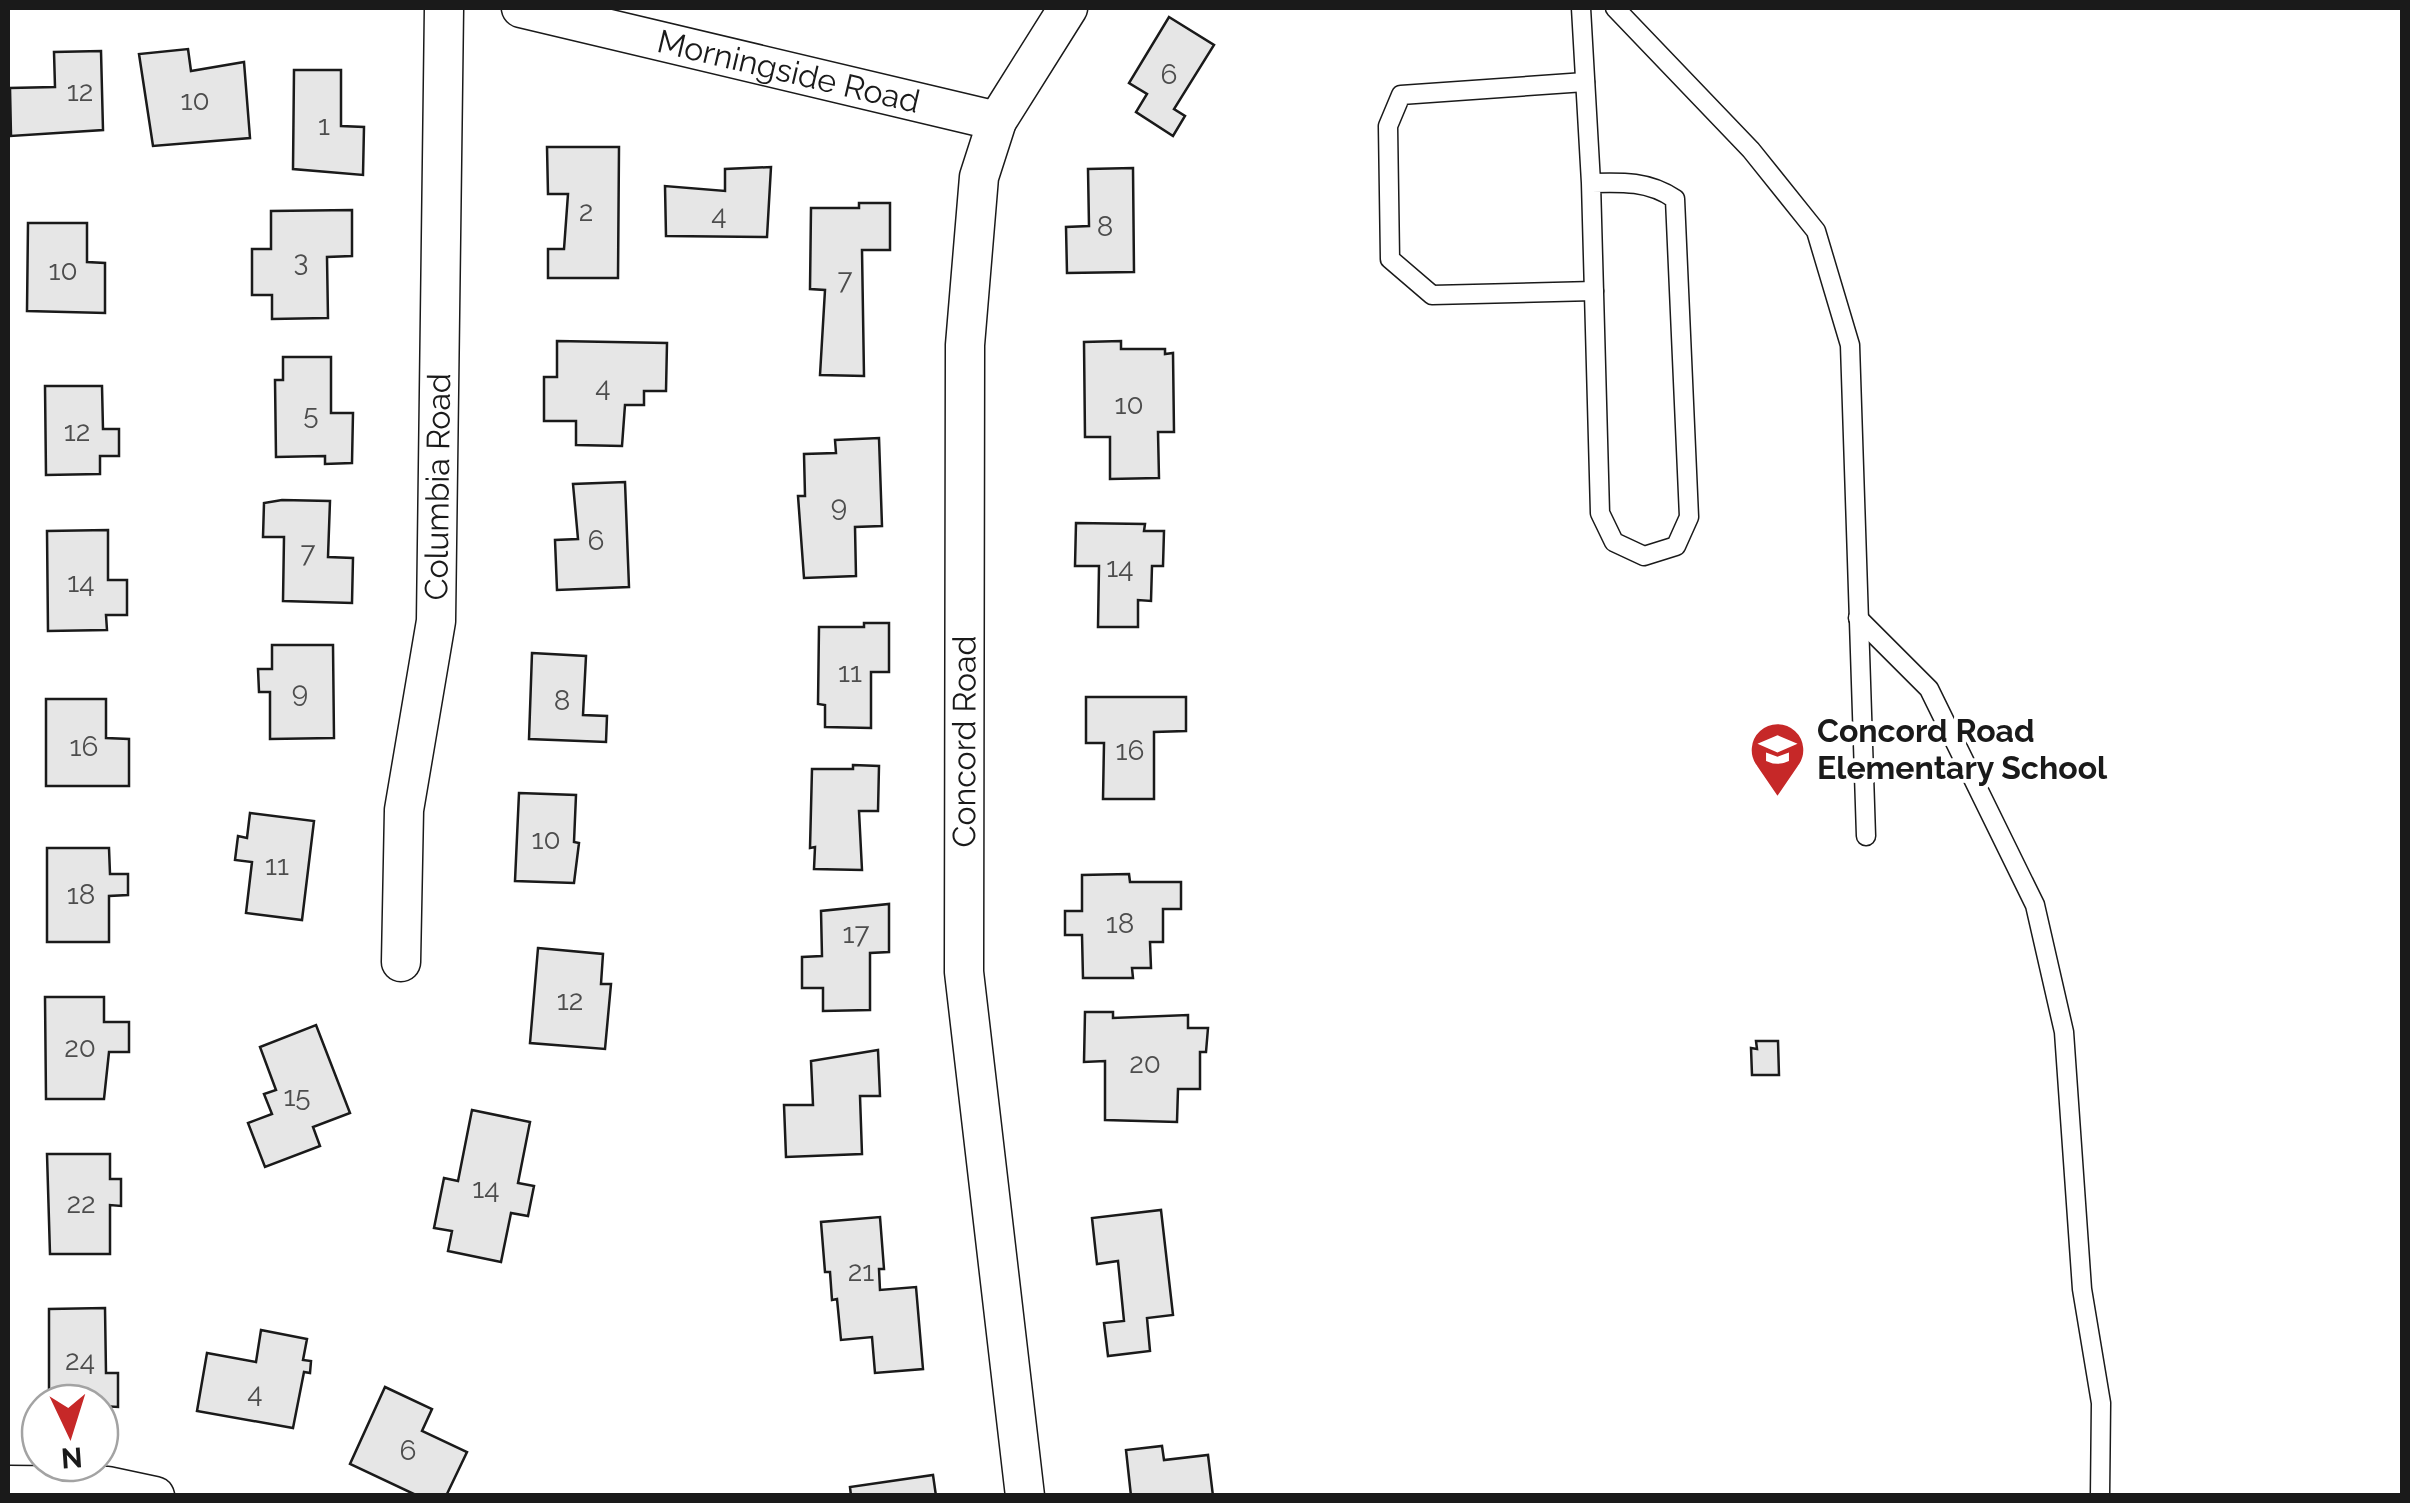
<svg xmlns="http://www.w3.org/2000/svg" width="2410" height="1503" font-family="Raleway,sans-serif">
<rect width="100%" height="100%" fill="#fff"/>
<g fill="#e6e6e6" stroke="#1a1a1a" stroke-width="2.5">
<polygon points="1169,17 1214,45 1174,109 1185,116 1173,136 1136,112 1147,94 1129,83"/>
<polygon points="188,49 191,71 244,62 250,138 153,146 139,54"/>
<polygon points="101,51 103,130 11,136 10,88 55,87 54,52"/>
<polygon points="294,70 341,70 341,126 364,127 363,175 293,169"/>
<polygon points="547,147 619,147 618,278 548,278 548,249 564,249 568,194 548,194"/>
<polygon points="771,167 767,237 666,236 665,186 725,191 725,169"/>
<polygon points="1133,168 1134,272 1067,273 1066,227 1089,226 1088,169"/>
<polygon points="859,203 890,203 890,250 862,250 864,376 820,375 825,290 810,289 811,208 859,208"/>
<polygon points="352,210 352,256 327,257 328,318 272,319 272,295 252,295 252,249 271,249 271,211"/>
<polygon points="28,223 87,223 87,262 105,263 105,313 27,311"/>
<polygon points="557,341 667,343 666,391 644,391 644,405 625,405 622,446 576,445 576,421 544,421 544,377 557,377"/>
<polygon points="1121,341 1121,349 1165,349 1165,354 1173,353 1174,432 1158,432 1159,478 1110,479 1110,437 1085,437 1084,342"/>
<polygon points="283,357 331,357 331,413 353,413 352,463 325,464 325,456 276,457 275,380 283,380"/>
<polygon points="45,386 102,386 103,429 119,429 119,456 100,456 100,474 46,475"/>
<polygon points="879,438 882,526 855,527 856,576 804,578 798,496 805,496 804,454 836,453 835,440"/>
<polygon points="625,482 629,587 557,590 555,540 578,539 573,484"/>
<polygon points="282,500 330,501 328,557 353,558 352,603 283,601 284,537 263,537 264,503"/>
<polygon points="1076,523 1145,524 1144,531 1164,531 1163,566 1152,566 1151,601 1138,600 1138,627 1098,627 1099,566 1075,566"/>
<polygon points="108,530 108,580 127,580 127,615 106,615 107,630 48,631 47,531"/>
<polygon points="864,623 889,623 889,672 871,672 871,728 825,727 825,705 818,704 819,627 864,627"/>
<polygon points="272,645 333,645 334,738 270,739 270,692 259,692 258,669 272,669"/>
<polygon points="532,653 586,656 583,715 607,716 606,742 529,739"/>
<polygon points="1086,697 1186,697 1186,731 1154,732 1154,799 1103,799 1104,743 1086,743"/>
<polygon points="46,699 106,699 106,738 129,739 129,786 46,786"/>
<polygon points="853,765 879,766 878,811 859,811 862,870 814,869 815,847 810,848 812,769 853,769"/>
<polygon points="519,793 576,795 574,842 579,843 574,883 515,881"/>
<polygon points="250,813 314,821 302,920 246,913 252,862 235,860 238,836 247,838"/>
<polygon points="47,848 109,848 110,874 128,874 128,895 109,896 109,942 47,942"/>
<polygon points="1129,874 1130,882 1181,882 1181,909 1163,909 1163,942 1150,942 1151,968 1132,968 1133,978 1083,978 1082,935 1065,935 1065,911 1082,911 1082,875"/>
<polygon points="889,904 889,952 870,953 870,1010 823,1011 823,988 802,988 802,957 822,956 821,911"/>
<polygon points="538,948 603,954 601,984 611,984 605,1049 530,1043"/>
<polygon points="45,997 104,997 104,1022 129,1022 129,1052 109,1052 104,1099 46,1099"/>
<polygon points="1085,1012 1113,1012 1113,1018 1188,1015 1188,1028 1208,1028 1206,1052 1200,1052 1200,1089 1178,1089 1177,1122 1105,1120 1105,1061 1084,1062"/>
<polygon points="316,1025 350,1113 313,1127 320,1146 265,1167 248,1123 272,1114 264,1094 276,1090 260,1047"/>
<polygon points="1756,1041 1778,1041 1779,1075 1752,1075 1751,1048 1757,1049"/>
<polygon points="878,1050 880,1096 860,1096 862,1154 786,1157 784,1105 813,1105 811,1061"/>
<polygon points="472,1110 530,1122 518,1183 534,1186 528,1216 511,1213 501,1262 448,1251 452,1231 434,1228 444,1178 458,1181"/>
<polygon points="47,1154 110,1154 110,1179 121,1179 121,1206 110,1205 110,1254 50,1254"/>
<polygon points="1161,1210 1173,1315 1147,1318 1150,1351 1108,1356 1104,1323 1124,1321 1118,1261 1097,1264 1092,1218"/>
<polygon points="880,1217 884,1269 879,1269 880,1290 916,1287 923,1369 875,1373 872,1337 841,1340 837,1299 832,1300 830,1272 825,1272 821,1222"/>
<polygon points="105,1308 106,1373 118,1373 118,1407 49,1403 49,1309"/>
<polygon points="261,1330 307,1339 303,1360 311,1361 310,1373 304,1372 293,1428 197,1411 207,1353 256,1362"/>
<polygon points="385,1387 432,1409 422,1431 467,1452 446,1496 418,1496 350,1464"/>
<polygon points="1162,1446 1164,1460 1208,1455 1213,1496 1131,1496 1126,1450"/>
<polygon points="933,1475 936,1496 851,1496 850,1487"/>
</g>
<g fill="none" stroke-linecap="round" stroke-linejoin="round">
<defs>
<g id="lane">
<path d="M1581,8L1591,183L1600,513L1614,542L1644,556L1676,546L1689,517L1675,199C1649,181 1622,182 1591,183"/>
<polyline points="1615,8 1751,150 1816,231 1850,345 1866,836"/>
<polyline points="1585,82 1401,95 1388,126 1390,259 1432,295 1594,291"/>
<polyline points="1858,618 1929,689 2035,905 2064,1032 2082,1289 2101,1403 2100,1496"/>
</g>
<g id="street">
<path id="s1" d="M521,8L997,121"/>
<path id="s2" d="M401,962L404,810L436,621L444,8"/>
<polyline points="8,1485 108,1486 155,1496"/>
<path id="s3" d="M1025,1496L964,972L965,345L979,177L997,121L1068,8"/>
</g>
</defs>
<use href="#lane" stroke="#1a1a1a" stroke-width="21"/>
<use href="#street" stroke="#1a1a1a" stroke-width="41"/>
<use href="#lane" stroke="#fff" stroke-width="18"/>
<use href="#street" stroke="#fff" stroke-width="38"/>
</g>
<defs>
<symbol id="school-pin" viewBox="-11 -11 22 30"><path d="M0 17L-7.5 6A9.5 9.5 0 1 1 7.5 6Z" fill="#c62828" stroke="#fff"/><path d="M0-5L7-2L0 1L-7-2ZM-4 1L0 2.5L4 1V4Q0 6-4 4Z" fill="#fff"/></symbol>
</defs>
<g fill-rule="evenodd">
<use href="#school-pin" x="1746" y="718" width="63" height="86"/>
</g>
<g text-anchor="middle" stroke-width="8" stroke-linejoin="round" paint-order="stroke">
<g font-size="28" fill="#4d4d4d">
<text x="1169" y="84">6</text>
<text x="80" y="101">12</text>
<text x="195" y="110">10</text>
<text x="324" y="135">1</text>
<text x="586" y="221">2</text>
<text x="719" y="224">4</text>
<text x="1105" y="236">8</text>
<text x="301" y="271">3</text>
<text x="63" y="280">10</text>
<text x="845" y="289">7</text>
<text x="603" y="396">4</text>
<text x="1129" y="414">10</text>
<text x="311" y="424">5</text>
<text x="77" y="441">12</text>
<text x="839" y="516">9</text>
<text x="596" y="550">6</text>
<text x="308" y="562">7</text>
<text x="1120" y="577">14</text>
<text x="81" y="592">14</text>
<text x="850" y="682">11</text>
<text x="300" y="702">9</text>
<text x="562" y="710">8</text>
<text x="84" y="756">16</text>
<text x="1130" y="760">16</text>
<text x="546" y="849">10</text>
<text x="277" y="875">11</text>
<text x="81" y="904">18</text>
<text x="1120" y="933">18</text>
<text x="856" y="943">17</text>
<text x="570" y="1010">12</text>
<text x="80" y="1057">20</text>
<text x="1145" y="1073">20</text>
<text x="297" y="1106">15</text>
<text x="486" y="1198">14</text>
<text x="81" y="1213">22</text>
<text x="861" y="1281">21</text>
<text x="80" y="1370">24</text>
<text x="255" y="1402">4</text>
<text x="408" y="1460">6</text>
</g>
<g font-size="32" fill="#1a1a1a" stroke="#fff">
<text dy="11" stroke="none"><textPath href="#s1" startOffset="275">Morningside Road</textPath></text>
<text dy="11" stroke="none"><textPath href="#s2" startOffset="478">Columbia Road</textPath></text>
<text dy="11" stroke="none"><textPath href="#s3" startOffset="758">Concord Road</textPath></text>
</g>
<g font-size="32" font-weight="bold" fill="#1a1a1a" stroke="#fff" text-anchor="start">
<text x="1817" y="742">Concord Road<tspan x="1817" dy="37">Elementary School</tspan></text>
</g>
</g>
<rect width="2410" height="1503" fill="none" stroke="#1a1a1a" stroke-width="20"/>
<g transform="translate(70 1433) rotate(176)"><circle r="48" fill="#ffffff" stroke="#a3a3a3" stroke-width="2.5"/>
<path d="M0-8L18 38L0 25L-18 38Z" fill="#c62828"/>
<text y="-15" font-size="28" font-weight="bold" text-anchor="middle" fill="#1a1a1a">N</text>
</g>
</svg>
